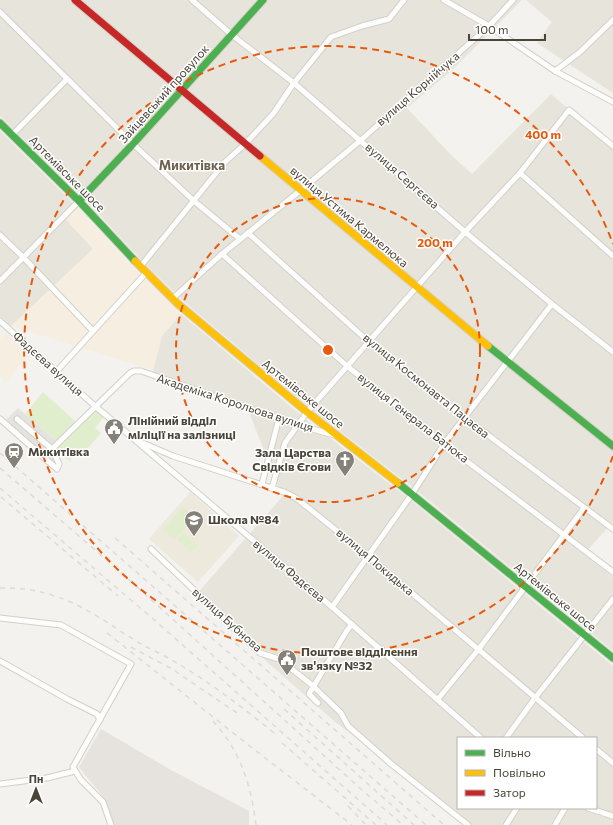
<svg xmlns="http://www.w3.org/2000/svg" width="613" height="825" font-family="Commissioner,sans-serif">
<rect width="100%" height="100%" fill="#f3f2ee"/>
<g fill="#e7e4db" fill-rule="evenodd">
<polygon points="0,0 522,0 450,72 407,108 450,154 472,174 551,94 613,147 613,522 584,554 613,577 613,651 415,489 310,408 182,300 144,263 83,197 0,116"/>
<polygon points="526,0 613,0 613,93 537,43 552,22"/>
<polygon points="0,131 75,205 63,216 93,249 11,326 0,316"/>
<path d="M181,314L303,417L408,498L613,666V825H470L334,721L194,597L282,497L249,412L168,383L153,370L162,336ZM458,738H596V808H458Z"/>
</g>
<g fill="#f6eee1">
<polygon points="75,205 136,271 181,314 162,336 153,370 11,326 93,249 63,216"/>
<polygon points="6,333 30,354 6,382 0,377 0,339"/>
</g>
<polygon fill="#e6e2dd" points="101,729 171,770 249,811 249,825 113,825 107,804 104,798 79,767"/>
<polygon fill="#eee9dd" points="190,492 239,536 198,582 149,539"/>
<g fill="#e0eece">
<polygon points="43,392 76,422 56,441 25,414"/>
<polygon points="95,406 105,416 95,428 101,433 80,457 76,454 70,461 62,456 58,443"/>
<polygon points="183,507 194,518 174,540 163,530"/>
<polygon points="184,532 198,545 191,552 177,540"/>
</g>
<polygon fill="#e5e3df" points="18,408 58,443 62,456 54,465 4,422"/>
<g fill="none" stroke-linecap="round" stroke-linejoin="round">
<defs>
<g id="street">
<polyline points="192,0 232,35 294,83 465,232 552,304 613,352"/>
<polyline points="444,0 489,26 555,71 613,102"/>
<polyline points="0,12 133,144 194,201 240,239"/>
<polyline points="555,71 580,52 613,20"/>
<polyline points="12,135 67,79"/>
<polyline points="520,173 613,256"/>
<polyline points="248,233 369,342 464,417 613,529"/>
<polyline points="0,235 23,257 93,331"/>
<polyline points="222,254 347,366 444,444 613,572"/>
<polyline points="140,267 225,162 245,144 273,114 294,83 331,37 362,26 389,19 404,0"/>
<polyline points="0,281 79,201"/>
<polyline points="172,299 222,254 301,190 361,140 489,26 513,0"/>
<polyline points="0,321 95,406 332,607 481,738"/>
<polyline points="56,372 146,273"/>
<polyline points="0,419 57,469 59,464 52,449 130,373 134,371 141,371 298,425 334,435"/>
<polyline points="17,419 52,449"/>
<polyline points="138,441 173,456 284,492 296,498 367,555 583,738"/>
<polyline points="262,484 279,418"/>
<polyline points="272,488 285,443 307,412 465,232 520,173 569,110 613,146"/>
<polyline points="151,549 260,653 279,659 312,685 341,713 348,726 390,763 468,825"/>
<polyline points="332,607 412,494 444,444 552,304"/>
<polyline points="0,618 61,625 131,664 73,767 81,780 103,802 111,825"/>
<polyline points="0,661 67,699 97,714 100,720"/>
<polyline points="438,699 478,650 584,508"/>
<polyline points="318,703 309,694 346,632 352,624"/>
<polyline points="506,738 535,698 613,599"/>
<polyline points="596,749 613,763"/>
<polyline points="0,784 47,778 75,771"/>
<polyline points="588,808 613,816"/>
<polyline points="506,825 517,808"/>
<polyline points="555,825 565,808"/>
</g>
<g id="fast">
<polyline points="0,123 79,201 135,261"/>
<polyline points="79,201 133,144 263,0"/>
<polyline points="488,346 613,446"/>
<polyline points="398,483 613,658"/>
</g>
<g id="slow">
<polyline points="260,156 488,346"/>
<polyline points="135,261 178,304 307,412 398,483"/>
</g>
<polyline id="jam" points="75,0 260,156"/>
</defs>
<use href="#street" stroke="#d1d0cb" stroke-width="7"/>
<use href="#fast" stroke="#d3cfc5" stroke-width="9"/>
<use href="#slow" stroke="#d3cfc5" stroke-width="9"/>
<use href="#jam" stroke="#d3cfc5" stroke-width="9"/>
<use href="#street" stroke="#fdfdfc" stroke-width="5"/>
<use href="#fast" stroke="#4caf50" stroke-width="7"/>
<use href="#slow" stroke="#ffc107" stroke-width="7"/>
<use href="#jam" stroke="#c62828" stroke-width="7"/>
<g stroke="#dbdbda" stroke-width="1.5" stroke-dasharray="5 5" stroke-linecap="butt">
<polyline points="0,453 426,825"/>
<polyline points="0,468 116,568 362,790 403,825"/>
<polyline points="0,488 152,618 387,825"/>
<polyline points="1,497 118,596"/>
<polyline points="115,538 444,825"/>
<path d="M0,588C38,587 68,598 100,618C111,624 122,633 133,639C145,647 158,652 170,659C207,680 241,706 274,733"/>
<polyline points="107,633 251,747 352,825"/>
<polyline points="131,647 172,669 237,713"/>
<polyline points="284,709 414,825"/>
<path d="M213,721C241,752 251,785 256,825"/>
<polyline points="282,743 376,825"/>
<polyline points="348,806 366,825"/>
</g>
</g>
<g fill="none" stroke="#e8590c" stroke-width="2" stroke-dasharray="7 5">
<circle cx="328" cy="350" r="152"/>
<path d="M613 456A304 304 0 1 1 613 244"/>
</g>
<defs>
<symbol id="civic-pin" viewBox="-11 -11 22 30"><path d="M0 17L-7.5 6A9.5 9.5 0 1 1 7.5 6Z" fill="#868178" stroke="#fff"/><path d="M-.6-6.5H3V-4.5H.6V-3L4-1V1h2V6H-6V1h2V-1L-.6-3ZM-1.2 2.5V6h2.4V2.5Z" fill="#fff"/></symbol>
<symbol id="station-pin" viewBox="-11 -11 22 30"><path d="M0 17L-7.5 6A9.5 9.5 0 1 1 7.5 6Z" fill="#868178" stroke="#fff"/><path d="M-3-6H3Q5-6 5-4V2Q5 4 3 4L4.5 6H3L1.5 4h-3L-3 6H-4.5L-3 4Q-5 4-5 2V-4Q-5-6-3-6ZM-3.5-4v3h7v-3ZM-3.5 1v1.5H-2V1ZM2 1v1.5H3.5V1Z" fill="#fff"/></symbol>
<symbol id="church-pin" viewBox="-11 -11 22 30"><path d="M0 17L-7.5 6A9.5 9.5 0 1 1 7.5 6Z" fill="#868178" stroke="#fff"/><path d="M-1.2-6h2.4v3.5h3.3v2.4h-3.3V6h-2.4V-.1h-3.3v-2.4h3.3Z" fill="#fff"/></symbol>
<symbol id="school-pin" viewBox="-11 -11 22 30"><path d="M0 17L-7.5 6A9.5 9.5 0 1 1 7.5 6Z" fill="#868178" stroke="#fff"/><path d="M0-5L7-2L0 1L-7-2ZM-4 1L0 2.5L4 1V4Q0 6-4 4Z" fill="#fff"/></symbol>
</defs>
<g fill-rule="evenodd">
<use href="#civic-pin" x="103" y="417" width="22" height="30"/>
<use href="#station-pin" x="3" y="441" width="22" height="30"/>
<use href="#church-pin" x="334" y="449" width="22" height="30"/>
<use href="#school-pin" x="183" y="509" width="22" height="30"/>
<use href="#civic-pin" x="276" y="648" width="22" height="30"/>
</g>
<g text-anchor="middle" stroke-width="3" stroke-linejoin="round" paint-order="stroke">
<g font-size="12" fill="#4b4438" stroke="#fff">
<text transform="translate(418 89) rotate(-41)" y="4">вулиця Корнійчука</text>
<text transform="translate(164 94) rotate(-48)" y="4">Зайцевський провулок</text>
<text transform="translate(67 174) rotate(45)" y="4">Артемівське шосе</text>
<text transform="translate(402 176) rotate(41)" y="4">вулиця Сергєєва</text>
<text transform="translate(349 217) rotate(40)" y="4">вулиця Устима Кармелюка</text>
<text transform="translate(48 364) rotate(42)" y="4">Фадєєва вулиця</text>
<text transform="translate(426 386) rotate(39)" y="4">вулиця Космонавта Пацаєва</text>
<text transform="translate(303 394) rotate(39)" y="4">Артемівське шосе</text>
<text transform="translate(235 403) rotate(18)" y="4">Академіка Корольова вулиця</text>
<text transform="translate(413 418) rotate(38)" y="4">вулиця Генерала Батюка</text>
<text transform="translate(375 562) rotate(40)" y="4">вулиця Покидька</text>
<text transform="translate(289 571) rotate(40)" y="4">вулиця Фадєєва</text>
<text transform="translate(555 597) rotate(39)" y="4">Артемівське шосе</text>
<text transform="translate(227 620) rotate(42)" y="4">вулиця Бубнова</text>
</g>
<g font-size="12" font-weight="bold" fill="#4b4438" stroke="#fff" text-anchor="start">
<text x="128" y="425">Лінійний відділ<tspan x="128" dy="14">міліції на залізниці</tspan></text>
<text x="28" y="456">Микитівка</text>
<text x="331" y="457" text-anchor="end">Зала Царства<tspan x="331" dy="14">Свідків Єгови</tspan></text>
<text x="208" y="524">Школа №84</text>
<text x="301" y="656">Поштове відділення<tspan x="301" dy="14">зв'язку №32</tspan></text>
</g>
<g font-size="13" font-weight="bold" fill="#6e624f" stroke="#fff">
<text x="192" y="170">Микитівка</text>
</g>
</g>
<circle cx="328" cy="350" r="6" fill="#e8590c" stroke="#fff" stroke-width="2"/>
<g font-size="12" text-anchor="middle" font-weight="bold" fill="#e8590c" stroke="#fff" stroke-width="3" stroke-linejoin="round" paint-order="stroke">
<text x="543" y="139">400 m</text>
<text x="435" y="247">200 m</text>
</g>
<rect x="457" y="737" width="140" height="72" fill="#ffffff" stroke="#b7b4af"/>
<rect x="465" y="750" width="20" height="6" fill="#4caf50" stroke="#b7b4af"/>
<text x="493" y="757" font-size="12" fill="#4b4438">Вільно</text>
<rect x="465" y="770" width="20" height="6" fill="#ffc107" stroke="#b7b4af"/>
<text x="493" y="777" font-size="12" fill="#4b4438">Повільно</text>
<rect x="465" y="790" width="20" height="6" fill="#c62828" stroke="#b7b4af"/>
<text x="493" y="797" font-size="12" fill="#4b4438">Затор</text>
<g transform="translate(36 789)" stroke="#ffffff" stroke-width="3" paint-order="stroke">
<path d="M0-3L7 15L0 10L-7 15Z" fill="#4b4438"/>
<text y="-6" font-size="11" font-weight="bold" text-anchor="middle" fill="#4b4438">Пн</text>
</g>
<path d="M469 34v6h76v-6" fill="none" stroke="#4b4438" stroke-width="2"/>
<text x="475" y="34" font-size="12" fill="#4b4438" stroke="#ffffff" stroke-width="3" paint-order="stroke">100 m</text>
</svg>
